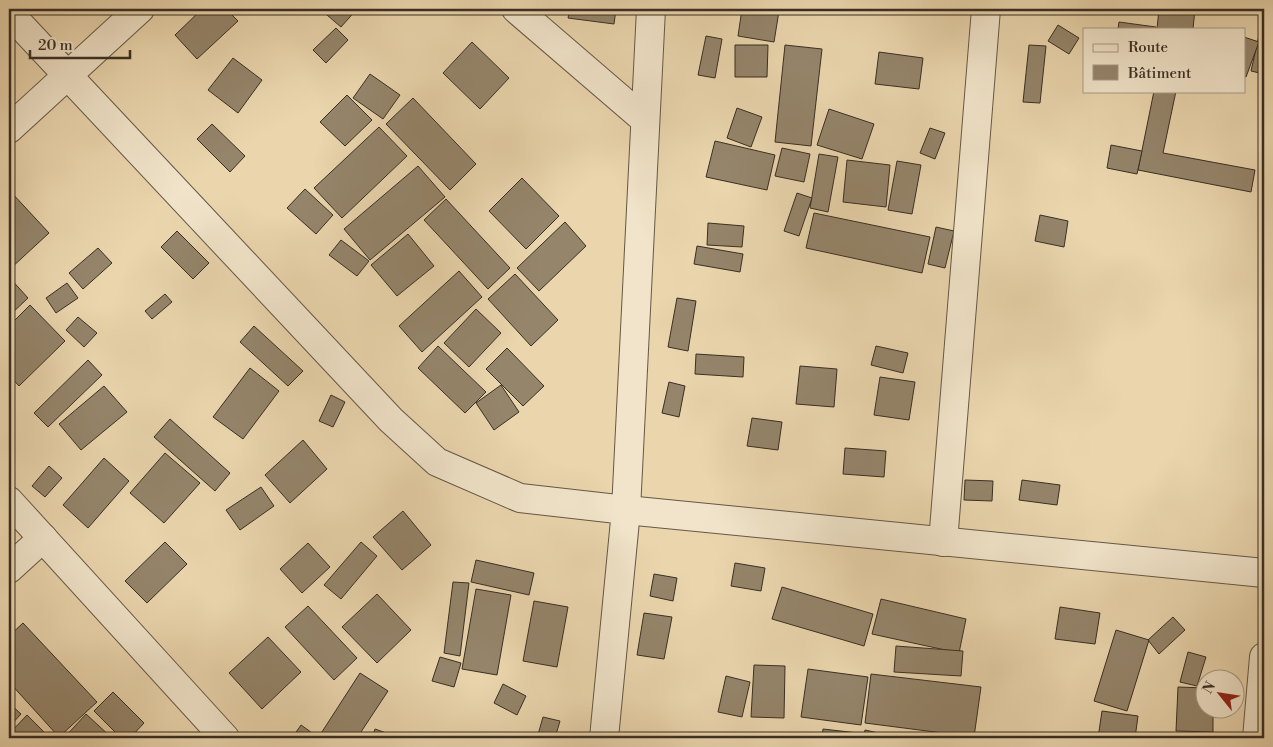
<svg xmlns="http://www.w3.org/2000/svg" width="1273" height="747" font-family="'Libre Bodoni',serif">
<rect width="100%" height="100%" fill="#ead5ad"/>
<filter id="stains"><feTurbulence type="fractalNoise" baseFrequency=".004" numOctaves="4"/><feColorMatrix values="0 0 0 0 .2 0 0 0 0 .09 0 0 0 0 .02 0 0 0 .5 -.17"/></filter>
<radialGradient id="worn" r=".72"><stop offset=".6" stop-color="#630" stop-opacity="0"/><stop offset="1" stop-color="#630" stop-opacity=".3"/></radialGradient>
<g fill="#95856b" stroke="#392f23">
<polygon points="202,9 226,9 238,21 197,59 175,35"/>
<polygon points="320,9 357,9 341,27"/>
<polygon points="570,9 616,9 614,24 568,18"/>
<polygon points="742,9 762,9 779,11 774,42 738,36"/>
<polygon points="1159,9 1195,9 1193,29 1157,29"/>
<polygon points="1264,13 1264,74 1251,71"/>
<polygon points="1119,22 1156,27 1155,29 1118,29"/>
<polygon points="1058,25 1079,38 1069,54 1048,41"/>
<polygon points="336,28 348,40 326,63 313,50"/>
<polygon points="706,36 722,39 715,78 698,75"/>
<polygon points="1244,37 1259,42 1246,77 1244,76"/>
<polygon points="472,42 509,78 480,109 443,73"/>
<polygon points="735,45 768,45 767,77 735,77"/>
<polygon points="785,45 822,49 811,146 775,142"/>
<polygon points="1029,45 1046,46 1040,103 1023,102"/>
<polygon points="879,52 923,58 919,89 875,84"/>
<polygon points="233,58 262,80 238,113 208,90"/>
<polygon points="370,74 400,95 383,119 353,98"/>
<polygon points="1154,91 1176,91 1163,153 1255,170 1251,192 1138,170"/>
<polygon points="347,95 372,120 345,146 320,122"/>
<polygon points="413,98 476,164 450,190 386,124"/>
<polygon points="737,108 762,117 751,147 727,138"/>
<polygon points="829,109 874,124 862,159 817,145"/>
<polygon points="212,124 245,156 230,172 197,139"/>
<polygon points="379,127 407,156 342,218 314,188"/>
<polygon points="930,128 945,133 935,159 920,153"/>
<polygon points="715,141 775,155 767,190 706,177"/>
<polygon points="1111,145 1142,151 1137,174 1107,168"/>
<polygon points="782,148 810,154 804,182 775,176"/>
<polygon points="819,154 838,157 828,212 810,208"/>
<polygon points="847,160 890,165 886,207 843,202"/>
<polygon points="897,161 921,165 912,214 888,210"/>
<polygon points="418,166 445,197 370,260 344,229"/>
<polygon points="522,178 559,216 526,249 489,211"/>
<polygon points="305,189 333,215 316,234 287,208"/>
<polygon points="10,191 49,233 10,269 9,267 9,193"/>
<polygon points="797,193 812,198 799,236 784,231"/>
<polygon points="446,199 510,268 488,289 424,220"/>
<polygon points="814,213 930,237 922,273 806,248"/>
<polygon points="1040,215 1068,221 1064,247 1035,241"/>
<polygon points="565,222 586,246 539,291 517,268"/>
<polygon points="708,223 744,226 742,247 707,245"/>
<polygon points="936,227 954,231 945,268 928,264"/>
<polygon points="177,231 209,263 193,279 161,247"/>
<polygon points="408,234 434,266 397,296 371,265"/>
<polygon points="341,240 369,261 357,276 329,255"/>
<polygon points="697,246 743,254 740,272 694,264"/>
<polygon points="98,248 112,263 83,289 69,273"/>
<polygon points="459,271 482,297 422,352 399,326"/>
<polygon points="515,274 558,320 531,346 488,299"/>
<polygon points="9,277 28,298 9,316"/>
<polygon points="67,283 78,298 56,313 46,298"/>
<polygon points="165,294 172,302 152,319 145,311"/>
<polygon points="677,298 696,301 688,351 668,347"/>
<polygon points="30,305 65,341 19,386 9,375 9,326"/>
<polygon points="476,309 501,333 469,367 444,343"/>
<polygon points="78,317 97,333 84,347 66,330"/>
<polygon points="254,326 303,371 288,386 240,342"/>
<polygon points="438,346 486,392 465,413 418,368"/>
<polygon points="876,346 908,353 903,373 871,365"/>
<polygon points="507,348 544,386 523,406 486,369"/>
<polygon points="696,354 744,357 743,377 695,374"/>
<polygon points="88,360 102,375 48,427 34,413"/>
<polygon points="800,366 837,369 834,407 796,404"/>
<polygon points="250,368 279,391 243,439 213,417"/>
<polygon points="880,377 915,382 909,420 874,415"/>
<polygon points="669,382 685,386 679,417 662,413"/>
<polygon points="501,385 519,412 494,430 476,403"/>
<polygon points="104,386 127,412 81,450 59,424"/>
<polygon points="331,395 345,402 333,427 319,421"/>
<polygon points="752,418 782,422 778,450 747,446"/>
<polygon points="170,419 230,473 215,491 154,437"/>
<polygon points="303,440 327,469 290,503 265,475"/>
<polygon points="845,448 886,451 884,477 843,474"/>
<polygon points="165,453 200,483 164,523 130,493"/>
<polygon points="104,458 129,481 88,528 63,505"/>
<polygon points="49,466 62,478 45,497 32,486"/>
<polygon points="965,480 993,481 992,501 964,500"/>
<polygon points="1022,480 1060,485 1057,505 1019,500"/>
<polygon points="261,487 274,506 240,530 226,510"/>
<polygon points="403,511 431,545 402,570 373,537"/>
<polygon points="165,542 187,564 147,603 125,581"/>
<polygon points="361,542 377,556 341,599 324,585"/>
<polygon points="308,543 330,567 302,593 280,569"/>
<polygon points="476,560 534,573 529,595 471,582"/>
<polygon points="735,563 765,568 761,591 731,586"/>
<polygon points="654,574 677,578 673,601 650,596"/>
<polygon points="453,582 469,583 460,656 444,653"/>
<polygon points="782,587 873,614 864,646 772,619"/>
<polygon points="476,589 511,595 497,675 462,669"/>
<polygon points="377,594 411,630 377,663 342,627"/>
<polygon points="881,599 966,619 959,653 872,634"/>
<polygon points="534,601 568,607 557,667 523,661"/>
<polygon points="308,606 357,658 334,680 285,627"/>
<polygon points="1060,607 1100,613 1095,644 1055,639"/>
<polygon points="644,613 672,617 664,659 637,655"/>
<polygon points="1173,617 1185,630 1159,654 1148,640"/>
<polygon points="23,623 97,702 59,737 9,682 9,636"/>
<polygon points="1116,630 1149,640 1127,711 1094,701"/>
<polygon points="268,637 301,672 262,709 229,673"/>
<polygon points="896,646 963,651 961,676 894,672"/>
<polygon points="1188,652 1206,657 1197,686 1180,682"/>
<polygon points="440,657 461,663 454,687 432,681"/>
<polygon points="754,665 785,666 784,718 751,717"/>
<polygon points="808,669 868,677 861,725 801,717"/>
<polygon points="360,673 388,691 357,738 318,738"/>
<polygon points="871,674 981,687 974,737 865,723"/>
<polygon points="726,676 750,682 742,717 718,712"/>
<polygon points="503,684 526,696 517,715 494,703"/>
<polygon points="1178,687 1206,688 1206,710 1213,710 1213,732 1176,731"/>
<polygon points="113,692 144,723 130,738 121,738 94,711"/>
<polygon points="9,703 21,714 9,727"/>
<polygon points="1102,711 1138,716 1135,738 1098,738"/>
<polygon points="86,714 112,738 64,738"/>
<polygon points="27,715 50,738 9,738 9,734"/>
<polygon points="543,717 560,721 555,738 537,738"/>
<polygon points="301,725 315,735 313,738 292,738"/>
<polygon points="375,729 389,734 388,738 372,738"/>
<polygon points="823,729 858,733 858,738 822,738"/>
<polygon points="865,730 883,734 882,738 863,738"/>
</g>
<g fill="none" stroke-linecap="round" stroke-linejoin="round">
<defs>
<g id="minor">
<polyline points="516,9 645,120"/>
<polyline points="9,13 391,420 437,462 520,498 626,510 1264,573"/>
<polyline points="9,129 140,9"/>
<polyline points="9,501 225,738"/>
<polyline points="943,542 986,9"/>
<polyline points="9,569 43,538"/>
<polyline points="604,738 626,510 651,9"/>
<polyline points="1257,738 1264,657"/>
</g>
</defs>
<use href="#minor" stroke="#655846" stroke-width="30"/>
<use href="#minor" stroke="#f1e4ca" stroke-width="28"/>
</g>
<rect width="1273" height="747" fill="none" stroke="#ead5ad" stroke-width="30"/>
<rect x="10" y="10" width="1253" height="727" fill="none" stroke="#392f23" stroke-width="2.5"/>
<rect x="15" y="15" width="1243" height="717" fill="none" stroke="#392f23"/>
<rect x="1083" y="28" width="162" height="65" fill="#f1e4ca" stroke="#a79c87"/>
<rect x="1093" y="44" width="25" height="8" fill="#f1e4ca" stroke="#a79c87"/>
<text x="1128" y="52" font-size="15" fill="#392f23">Route</text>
<rect x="1093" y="65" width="25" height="15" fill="#95856b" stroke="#a79c87"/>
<text x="1128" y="78" font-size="15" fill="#392f23">Bâtiment</text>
<g transform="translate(1220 694) rotate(300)"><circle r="24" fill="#f1e4ca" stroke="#a79c87"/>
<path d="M0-4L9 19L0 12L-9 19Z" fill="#8f2418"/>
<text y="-8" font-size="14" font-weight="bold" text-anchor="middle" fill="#392f23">N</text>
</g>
<path d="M30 50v8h100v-8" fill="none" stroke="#392f23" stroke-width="2.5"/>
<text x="38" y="50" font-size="15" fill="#392f23" stroke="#f1e4ca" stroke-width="4" paint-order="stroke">20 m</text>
<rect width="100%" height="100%" filter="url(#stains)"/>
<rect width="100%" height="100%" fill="url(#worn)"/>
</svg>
